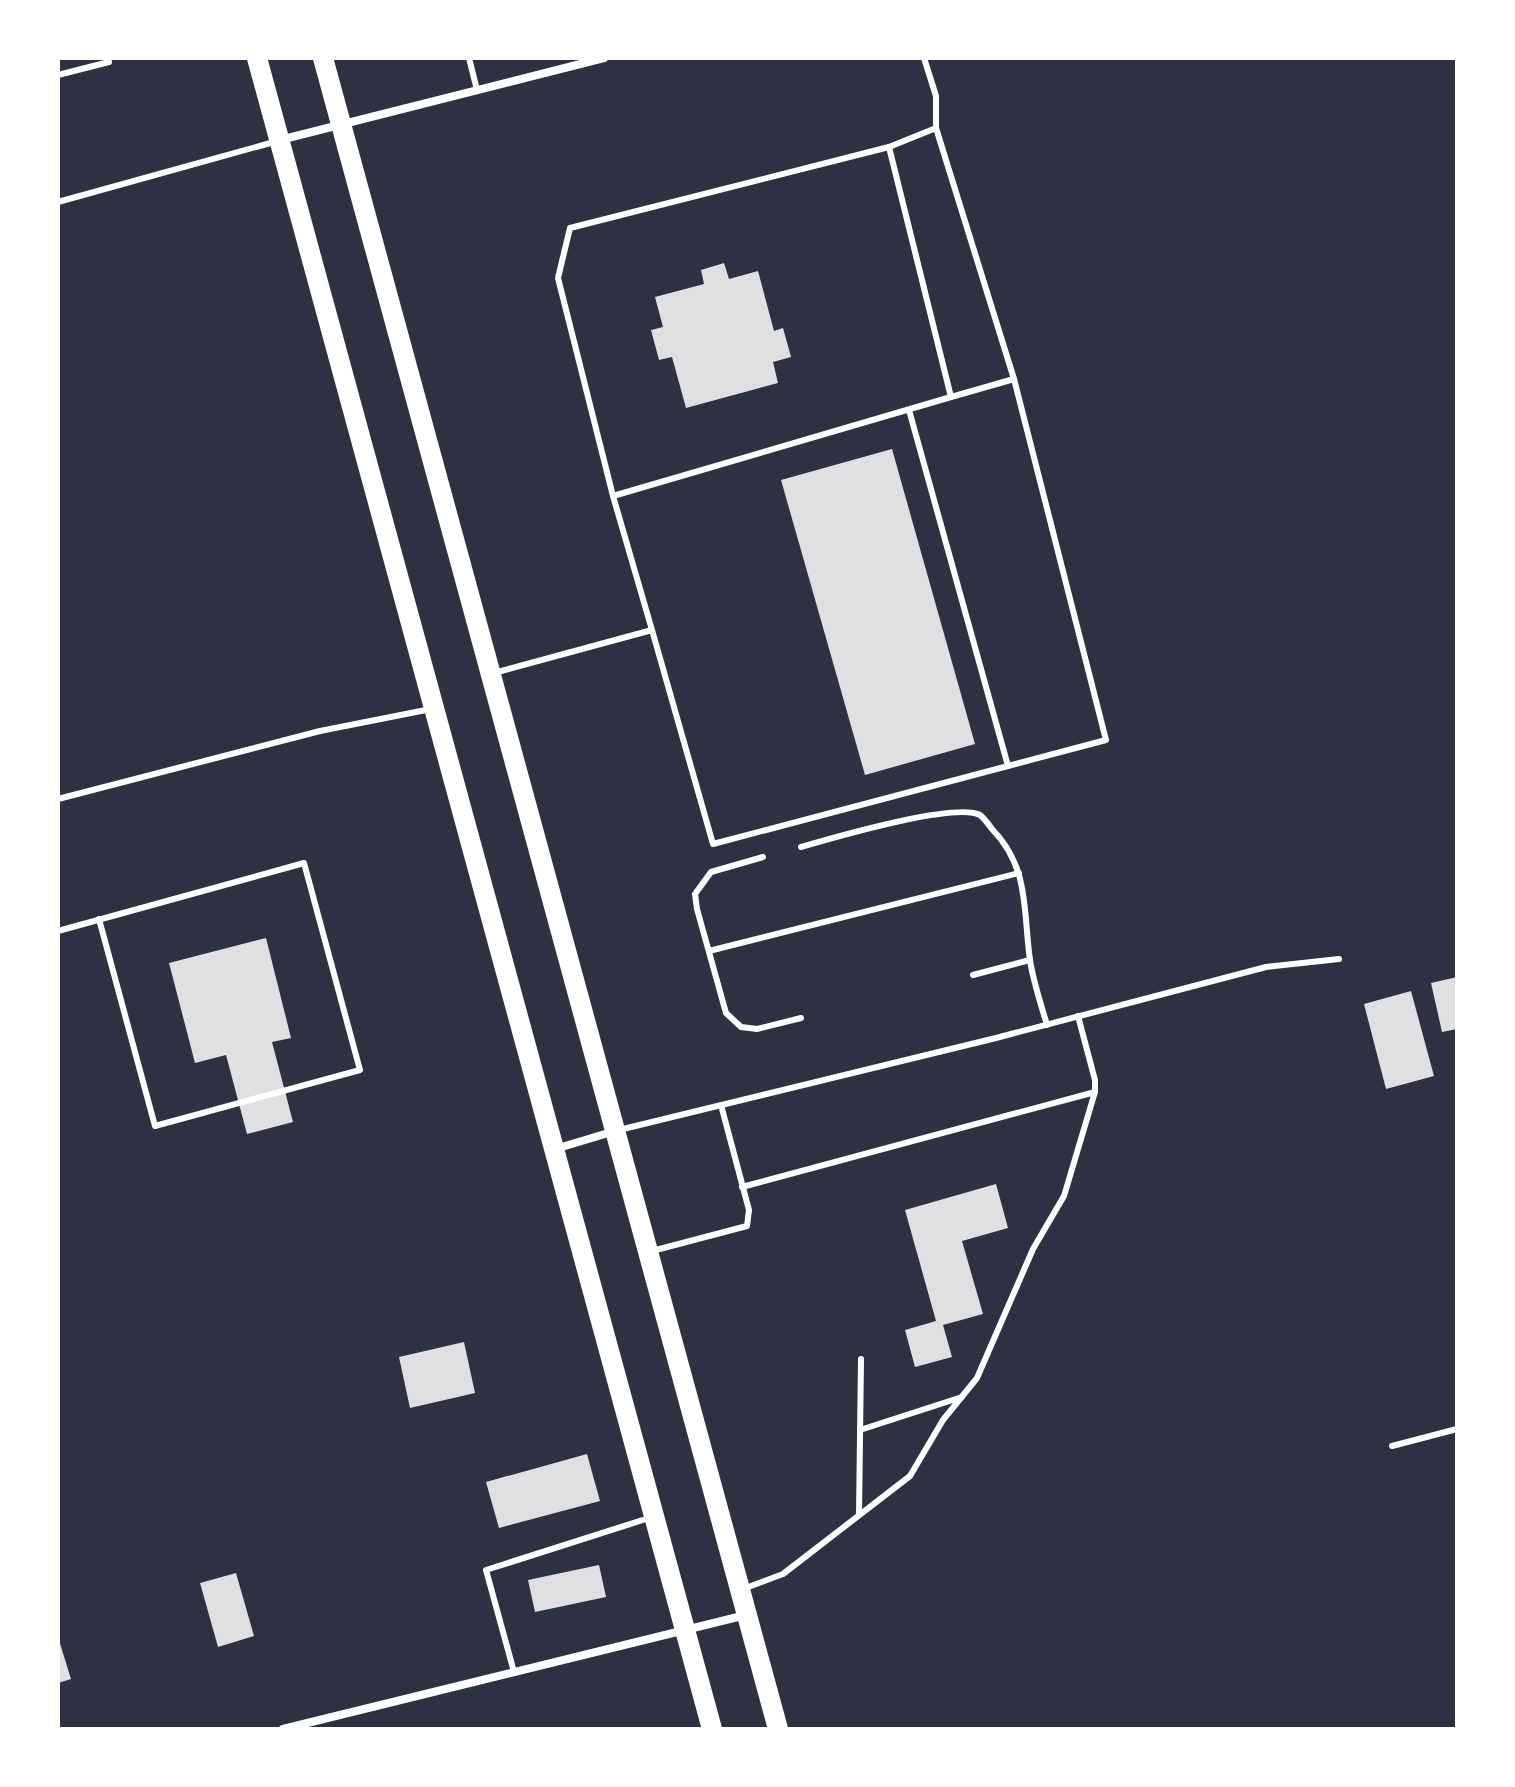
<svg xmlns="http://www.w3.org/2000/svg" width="1515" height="1787" font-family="Overpass,sans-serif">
<rect width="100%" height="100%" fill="#2d3142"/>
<g fill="#e0e0e3">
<polygon points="724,263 729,279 758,271 774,331 783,328 791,357 773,362 778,383 686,408 672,357 659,360 651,330 663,327 655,297 704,284 701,270"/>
<polygon points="892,449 975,744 865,775 781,480"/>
<polygon points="266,938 291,1038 272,1042 293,1122 247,1134 226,1055 195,1063 169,963"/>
<polygon points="1457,977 1457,1029 1442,1032 1431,983"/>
<polygon points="1411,991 1434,1076 1386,1089 1364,1004"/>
<polygon points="996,1184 1008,1228 962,1241 983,1314 943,1325 952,1357 915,1367 905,1330 936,1321 905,1210"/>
<polygon points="464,1342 475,1393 410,1408 399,1357"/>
<polygon points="587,1454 600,1501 499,1528 486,1482"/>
<polygon points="599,1565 606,1597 535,1612 528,1580"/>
<polygon points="236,1573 254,1636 218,1647 200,1583"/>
<polygon points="58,1637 71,1679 58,1683"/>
</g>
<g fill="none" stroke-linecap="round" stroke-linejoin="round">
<g stroke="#fff" stroke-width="6">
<polyline points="469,58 477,90"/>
<polyline points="58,75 109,62 108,58"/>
<polyline points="936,128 1014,379"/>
<polyline points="889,147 936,128 936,96 924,58"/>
<polyline points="58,202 274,142"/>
<polyline points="909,410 1008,766"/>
<polyline points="613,496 951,397"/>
<polyline points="494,673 652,630 613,496 558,278 570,228 889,147 951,397 1014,379 1106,740 713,844 652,630"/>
<polyline points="58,799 320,731 431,709"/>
<path d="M801,847C832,838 955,802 980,815C984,818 989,825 992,829C1030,868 1023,911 1030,960C1033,981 1041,1004 1047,1025"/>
<polyline points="763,857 711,872 695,894 697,909 726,1013 741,1027 757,1029 801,1018"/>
<polyline points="58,931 304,863 360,1070 155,1126 99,919"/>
<polyline points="709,951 1019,873"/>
<polyline points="973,975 1030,960"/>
<polyline points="619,1130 996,1038 1266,967 1339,959"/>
<polyline points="742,1187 1095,1092 1095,1080 1078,1016"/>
<polyline points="652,1251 747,1226 749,1210 721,1105"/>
<polyline points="860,1430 962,1397"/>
<polyline points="1392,1446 1457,1429"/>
<polyline points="859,1515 861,1359"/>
<polyline points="743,1589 783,1574 910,1476 943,1420 977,1378 1033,1249 1064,1196 1095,1092"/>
<polyline points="514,1672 486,1570 649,1518"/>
</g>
<g stroke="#fff" stroke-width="8">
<polyline points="280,140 604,58"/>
<polyline points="555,1149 615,1131"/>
<polyline points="283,1729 746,1615"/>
</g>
<g stroke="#fff" stroke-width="20">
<polyline points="257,58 712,1729"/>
<polyline points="323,58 778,1729"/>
</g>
</g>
<rect width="1515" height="1787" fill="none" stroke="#ffffff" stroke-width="120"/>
</svg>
